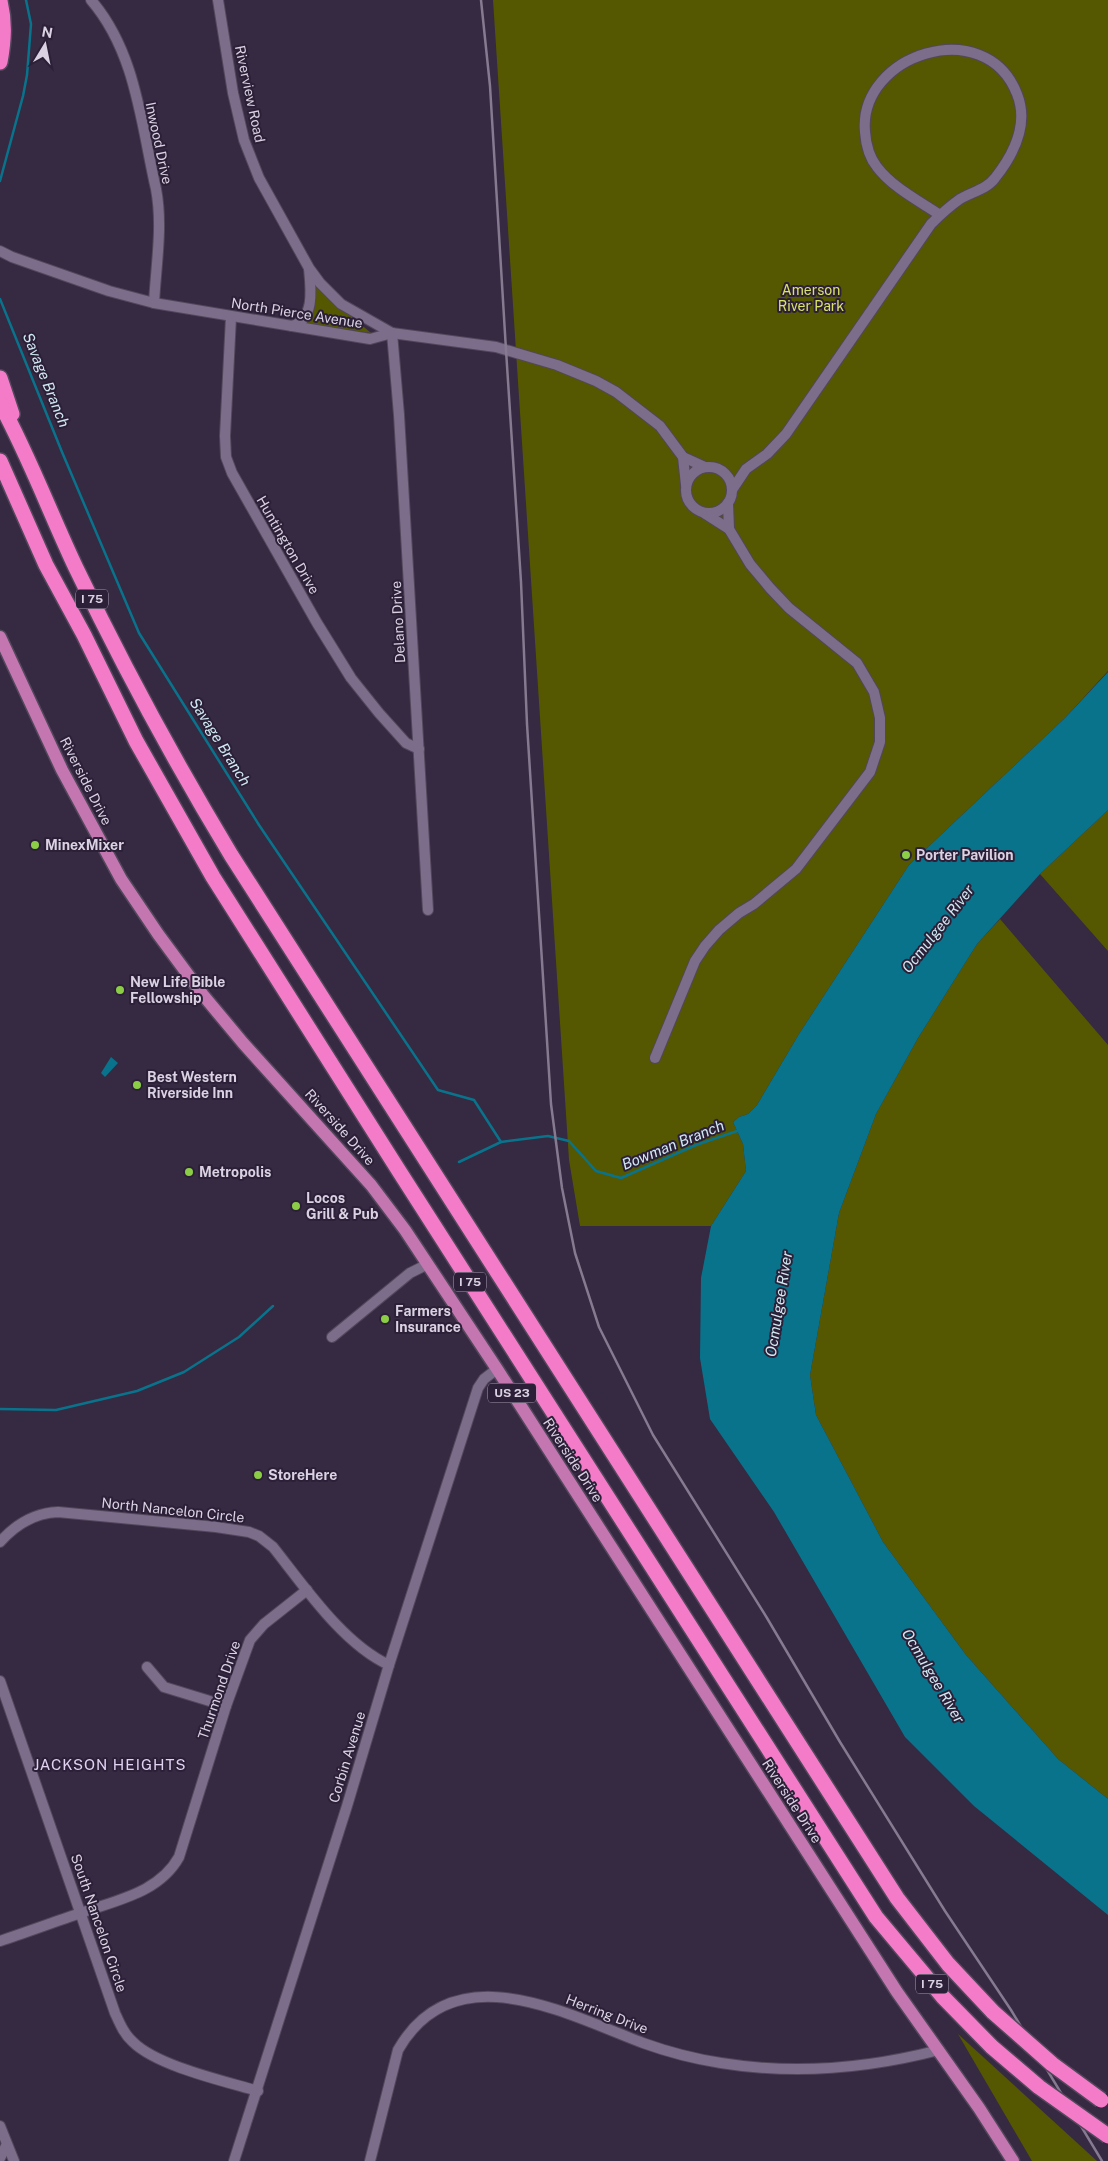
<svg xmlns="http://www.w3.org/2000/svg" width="1108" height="2161" font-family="'Public Sans',sans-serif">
<rect width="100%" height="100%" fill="#362942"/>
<g fill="#555801">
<polygon points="493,0 1108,0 1108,671 1065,718 909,865 799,1034 757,1105 748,1114 739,1117 733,1122 743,1144 746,1171 711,1226 580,1226 569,1160"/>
<polygon points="315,286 371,333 307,324 314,308"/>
<polygon points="1108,810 1108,951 1040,874"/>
<polygon points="1000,919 1108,1045 1108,1799 1058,1759 966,1655 883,1542 816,1415 810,1375 839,1213 876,1114 918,1038 977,944"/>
<polygon points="958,2034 1097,2161 1032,2161"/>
</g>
<g fill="#09738c">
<polygon points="1108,672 1108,810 1040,874 977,944 918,1038 876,1114 839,1213 810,1375 816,1415 883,1542 966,1655 1058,1759 1108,1799 1108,1915 974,1806 905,1737 774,1512 710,1419 700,1358 701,1278 711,1226 746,1171 743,1144 733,1122 739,1117 748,1114 757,1105 799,1034 909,865 1065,718"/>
<polygon points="111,1057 118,1063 105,1077 101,1073"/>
</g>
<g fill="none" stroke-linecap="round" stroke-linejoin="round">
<g stroke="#09738c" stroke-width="2.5">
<polyline points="0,181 23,96 27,75 31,24 26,0"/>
<polyline points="0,299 62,452 139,633 259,825 438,1090 474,1100 501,1142"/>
<polyline points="459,1162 501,1142 548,1136 569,1141 596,1171 621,1178 696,1145 740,1130"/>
<polyline points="0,1409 56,1410 137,1391 184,1372 239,1337 273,1306"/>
</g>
<defs>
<g id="minor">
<path d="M91,0C136,52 141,124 156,189C163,226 156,265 154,303"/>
<polyline points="218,0 233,93 244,140 259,178 309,268 320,283 341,304 392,333"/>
<polyline points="0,251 12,257 109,291 154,303 370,339 392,333 496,347 557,365 596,381 616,392 660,426 683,457 705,467"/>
<polyline points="231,317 225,436 226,457 232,473 317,623 351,678 379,713 406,743 419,749"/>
<path d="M292,326C315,319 311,289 309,269"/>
<polyline points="392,333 399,415 428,910"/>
<polyline points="683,457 686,485"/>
<circle cx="709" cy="490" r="23"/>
<path d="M732,490L746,469L767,454L786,434L931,224C940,215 950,206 960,199C972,192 987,189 995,178C1014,154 1029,124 1017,94C986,13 858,54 865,132C866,145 869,157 877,167C892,187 919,201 940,215"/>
<polyline points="728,503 729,529"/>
<polyline points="655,1058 695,961 705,946 719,930 739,913 754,904 796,869 870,772 880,742 880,718 874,692 857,663 789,608 770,588 750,564 729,529 704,513"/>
<polyline points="332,1337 410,1273 428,1264"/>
<path d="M0,1542C16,1524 34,1513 58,1512L216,1527L249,1532L259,1536L273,1547C304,1586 343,1644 389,1665"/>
<polyline points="147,1667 164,1687 226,1706"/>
<path d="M0,1681L115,2013C120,2024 124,2034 133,2042C157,2066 224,2081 258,2091"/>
<path d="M0,1941C27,1932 54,1922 81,1913C116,1900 159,1893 179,1857L226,1706L250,1640L264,1624L307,1590"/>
<polyline points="0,2126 14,2161"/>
<polyline points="0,2158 6,2146"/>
<polyline points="234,2161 347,1806 389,1665 478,1388 484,1379 497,1369"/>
<path d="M370,2161L398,2050C454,1952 566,2014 643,2043C668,2052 695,2059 721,2063C795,2075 866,2069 939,2050"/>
</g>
<polyline id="major" points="0,637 62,770 121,879 158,934 203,995 243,1043 371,1185 405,1230 497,1369 897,1992 979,2108 1013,2161"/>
<g id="highway">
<path d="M0,1C5,22 4,40 0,62"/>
<polyline points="0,378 12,414"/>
<path d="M0,403C29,456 50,513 76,568C123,666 175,762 231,855L897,1898L948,1964L993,2012"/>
<polyline points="0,461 46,565 84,635 136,741 213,877 399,1171 876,1917 943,1997 992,2047"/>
</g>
</defs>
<use href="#minor" stroke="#53475c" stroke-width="12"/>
<use href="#major" stroke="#53475c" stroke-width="15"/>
<use href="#highway" stroke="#53475c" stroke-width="18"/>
<use href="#minor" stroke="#7c6e8b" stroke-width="10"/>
<use href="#major" stroke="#c376b0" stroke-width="12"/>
<use href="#highway" stroke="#f37bc8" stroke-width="15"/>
<polyline stroke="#857a8f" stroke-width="2.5" points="481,0 490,86 506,350 521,582 527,724 551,1104 562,1188 575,1253 599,1327 653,1435 767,1618 840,1742 945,1911 1011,2010 1102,2161"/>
<defs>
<g id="highway-bridge">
<polyline points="993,2012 1052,2064 1101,2100"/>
<polyline points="992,2047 1039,2087 1108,2136"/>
</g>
</defs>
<use href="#highway-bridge" stroke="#53475c" stroke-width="18" stroke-linecap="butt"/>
<use href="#highway-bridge" stroke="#f37bc8" stroke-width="15"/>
</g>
<g fill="#8bce46" stroke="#2c2038" stroke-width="2">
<circle cx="35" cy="845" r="5"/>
<circle cx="906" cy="855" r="5"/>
<circle cx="120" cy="990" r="5"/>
<circle cx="137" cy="1085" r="5"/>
<circle cx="189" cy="1172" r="5"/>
<circle cx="296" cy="1206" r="5"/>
<circle cx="385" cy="1319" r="5"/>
<circle cx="258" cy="1475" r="5"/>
</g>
<g text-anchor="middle" stroke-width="4" stroke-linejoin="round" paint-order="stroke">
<g fill="#2c2038" stroke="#a69daf" stroke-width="1">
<rect x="76" y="589.5" width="32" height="19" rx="4"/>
<rect x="454" y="1272.5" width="32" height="19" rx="4"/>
<rect x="488" y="1383.5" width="48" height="19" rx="4"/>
<rect x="916" y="1974.5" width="32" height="19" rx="4"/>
</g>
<g font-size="12" font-weight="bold" fill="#dad2e2">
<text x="92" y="603">I 75</text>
<text x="470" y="1286">I 75</text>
<text x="512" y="1397">US 23</text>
<text x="932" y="1988">I 75</text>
</g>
<g font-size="14" fill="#dad2e2" stroke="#2c2038">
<text transform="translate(250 94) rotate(78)" y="5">Riverview Road</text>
<text transform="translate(159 143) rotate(78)" y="5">Inwood Drive</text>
<text transform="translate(297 313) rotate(9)" y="5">North Pierce Avenue</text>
<text transform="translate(288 545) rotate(60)" y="5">Huntington Drive</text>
<text transform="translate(398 622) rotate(-93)" y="5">Delano Drive</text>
<text transform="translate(86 781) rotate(63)" y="5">Riverside Drive</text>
<text transform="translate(340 1127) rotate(48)" y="5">Riverside Drive</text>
<text transform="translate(573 1460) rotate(57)" y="5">Riverside Drive</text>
<text transform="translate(173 1510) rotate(6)" y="5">North Nancelon Circle</text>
<text transform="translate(219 1690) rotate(-71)" y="5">Thurmond Drive</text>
<text transform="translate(347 1757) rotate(-73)" y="5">Corbin Avenue</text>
<text transform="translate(792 1801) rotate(57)" y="5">Riverside Drive</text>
<text transform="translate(99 1923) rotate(71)" y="5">South Nancelon Circle</text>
<text transform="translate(607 2014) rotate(21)" y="5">Herring Drive</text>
</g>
<g font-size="14" fill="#dae268" stroke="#2c2038">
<text x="811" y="295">Amerson<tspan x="811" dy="16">River Park</tspan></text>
</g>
<g font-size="14" font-weight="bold" fill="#dad2e2" stroke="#2c2038" text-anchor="start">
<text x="45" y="850">MinexMixer</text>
<text x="916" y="860">Porter Pavilion</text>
<text x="130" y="987">New Life Bible<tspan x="130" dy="16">Fellowship</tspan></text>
<text x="147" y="1082">Best Western<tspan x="147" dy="16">Riverside Inn</tspan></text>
<text x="199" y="1177">Metropolis</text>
<text x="306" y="1203">Locos<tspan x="306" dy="16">Grill &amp; Pub</tspan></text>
<text x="395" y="1316">Farmers<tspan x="395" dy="16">Insurance</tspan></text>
<text x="268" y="1480">StoreHere</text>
</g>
<g font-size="15" font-style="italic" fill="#d0e9f2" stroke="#2c2038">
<text transform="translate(46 380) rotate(68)" y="5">Savage Branch</text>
<text transform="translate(220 742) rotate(58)" y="5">Savage Branch</text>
<text transform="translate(938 929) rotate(-52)" y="5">Ocmulgee River</text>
<text transform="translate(673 1145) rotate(-22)" y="5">Bowman Branch</text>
<text transform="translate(779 1304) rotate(-81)" y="5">Ocmulgee River</text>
<text transform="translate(933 1676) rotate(59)" y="5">Ocmulgee River</text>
</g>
<g font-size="15" letter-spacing="1" fill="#e1d2f2" stroke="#2c2038">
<text x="110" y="1770">JACKSON HEIGHTS</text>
</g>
</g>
<g transform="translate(45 45) rotate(10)" stroke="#2c2038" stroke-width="4" paint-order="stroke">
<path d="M0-4L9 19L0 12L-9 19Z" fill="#dad2e2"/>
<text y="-8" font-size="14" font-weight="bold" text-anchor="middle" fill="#dad2e2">N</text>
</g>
</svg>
